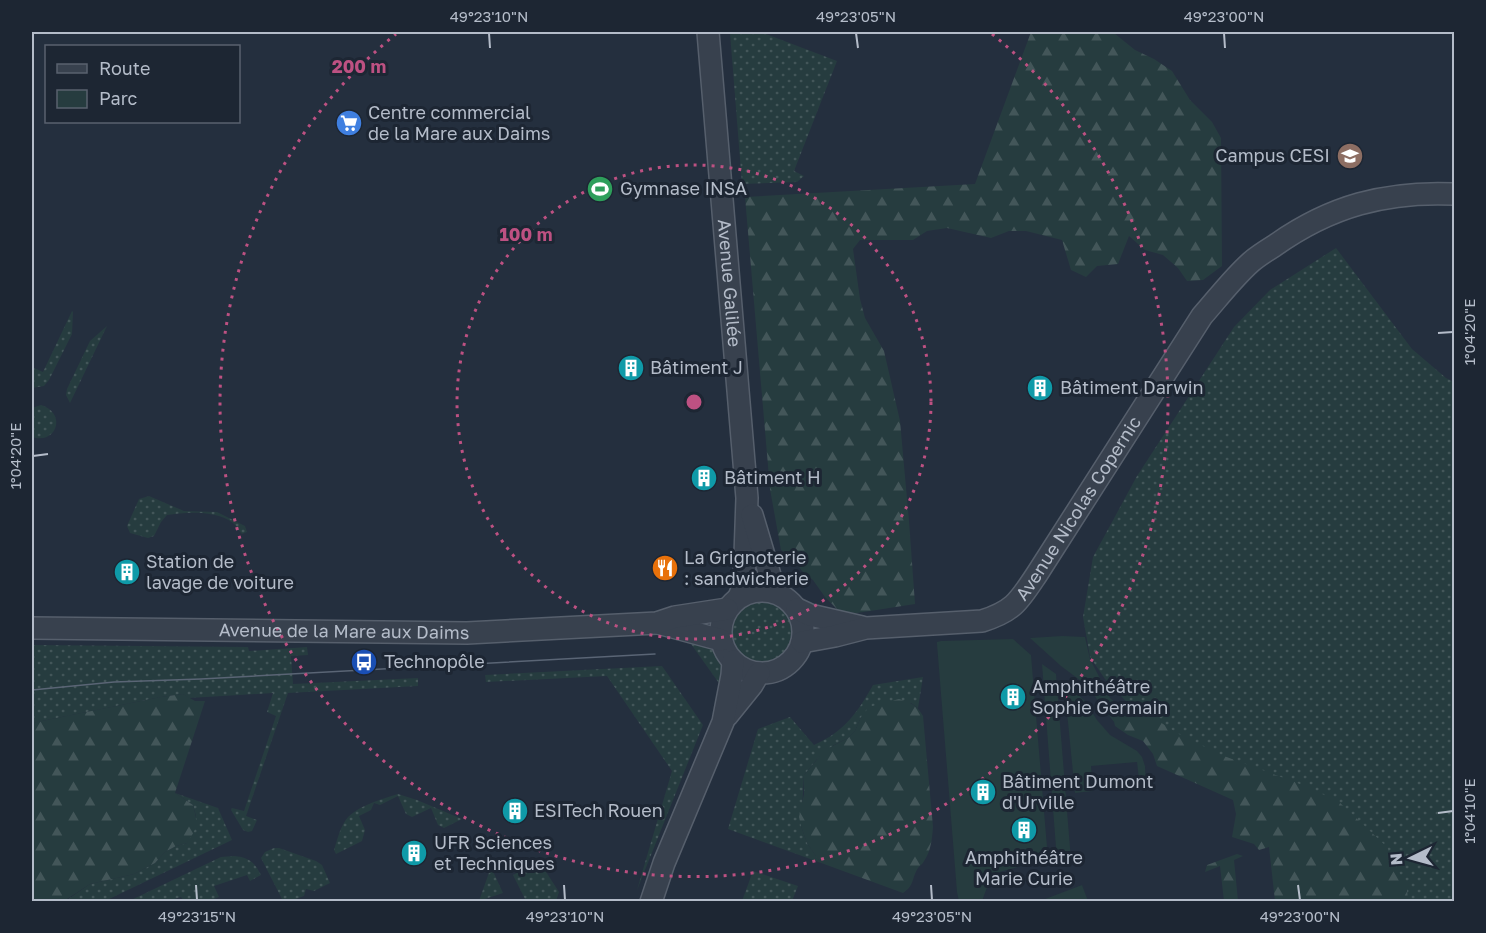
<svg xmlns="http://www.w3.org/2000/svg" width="1486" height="933" font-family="'Golos Text',sans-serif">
<defs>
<pattern id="grass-dots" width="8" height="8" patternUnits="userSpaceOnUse" patternTransform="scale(1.5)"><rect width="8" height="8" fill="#263c3f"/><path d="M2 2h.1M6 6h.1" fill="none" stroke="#435659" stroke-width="1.8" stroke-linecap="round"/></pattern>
<pattern id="forest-firs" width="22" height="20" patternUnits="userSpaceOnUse" patternTransform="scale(1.5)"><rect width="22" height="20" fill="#263c3f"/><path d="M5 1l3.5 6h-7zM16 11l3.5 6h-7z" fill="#435659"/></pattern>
</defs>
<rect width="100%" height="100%" fill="#242f3e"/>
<g fill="url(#grass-dots)">
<polygon points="734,32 761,32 837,61 794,171 804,176 797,182 742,184 730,33"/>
<polygon points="1336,248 1412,349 1446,378 1454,382 1454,901 1368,901 1140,716 1105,679 1090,657 1083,617 1093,557 1137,476 1234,327 1270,290"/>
<polygon points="72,311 73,312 72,334 49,380 44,386 32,388 32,367 43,372"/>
<polygon points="107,326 70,403 66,395 67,389 90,341"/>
<path d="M41,405C67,413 57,445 32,437V408Z"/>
<path d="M149,496L184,511L217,512L245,526L247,532L242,534C239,531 237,526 233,523C216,510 186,512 167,515L161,522L154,536L148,538L130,533L127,526L139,499Z"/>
<circle cx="762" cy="632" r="30"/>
<path d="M686,637C713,646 725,654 721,686Z"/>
<polygon points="32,645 248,647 249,651 307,647 308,655 291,656 293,684 418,678 418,686 288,693 246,816 257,820 252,831 248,832 243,830 231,810 232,808 244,811 276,716 267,712 273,693 189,698 183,694 161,697 32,723"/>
<polygon points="662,666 703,725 637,890 672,771 607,676 486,682 485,675"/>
<path d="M923,677L918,708L911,703L861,717L855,731L848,738L834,745L818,758L804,775L801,826L807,843L818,859L824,864L728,829L758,729L790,717L814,745C845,731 857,713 873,685Z"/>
<polygon points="175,793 218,808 232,840 105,901 64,902 90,884 134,874 155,863 165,852 176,846 187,843 196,816 193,805"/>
<path d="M398,794L417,800L462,819L444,828L438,825L431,808L412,817L406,814L398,796L380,805L374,803L371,810L359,816L365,830L362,841L336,854L334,850C337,841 339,831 344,823C352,807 382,799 398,794Z"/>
<polygon points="274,848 279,848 316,861 322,865 330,883 314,891 306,889 304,896 290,901 283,901 261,858 265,852"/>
<path d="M234,856C249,857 255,863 261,875L250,881L247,875L214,886L219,897L209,901H184L181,897L168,901H129L221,857Z"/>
<polygon points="539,861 559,892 556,901 526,901 513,875"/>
<polygon points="491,867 503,893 479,901"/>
<polygon points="753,871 798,886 792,901 742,901"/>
</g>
<g fill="url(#forest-firs)">
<polygon points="1031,32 1109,32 1114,33 1135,50 1154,59 1172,71 1190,100 1212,122 1221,138 1222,266 1203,280 1187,281 1178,268 1163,255 1145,250 1129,236 1118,264 1097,266 1086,277 1071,270 1062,240 1026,231 1009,231 991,238 947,228 927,231 913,240 860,240 853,249 860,299 865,318 884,351 900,421 909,521 915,604 857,613 840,612 825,597 813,580 802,571 793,558 781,550 770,489 745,197 975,184"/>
<path d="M183,694L195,701H205L175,793L193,805C198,824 198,827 187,843L176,846L165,852L155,863L134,874L90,884L64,901H32V723L161,697Z"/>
<path d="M899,699C911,703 916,704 923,716L933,827C932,839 931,851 924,861C923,864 920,865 918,868C911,879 915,885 903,893L824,864L818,859L807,843L801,826L799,817L804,794V775L825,750L848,738L855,731L861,717L869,707Z"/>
<polygon points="1132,704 1177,733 1221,755 1295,782 1338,801 1387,847 1407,889 1408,901 1275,901 1269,847 1259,850 1254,844 1232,837 1236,814 1233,800 1157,766 1153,754 1143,741 1128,735 1115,726 1112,711"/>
<polygon points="1237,854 1243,856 1234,860 1238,901 1224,901 1220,866 1205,872 1207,865"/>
</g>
<g fill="#263c3f">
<polygon points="1062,636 1085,637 1090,659 1110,698 1122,708 1112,711 1115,723 1101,706 1093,693 1085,684 1061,666 1030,638"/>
<polygon points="1013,639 1031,655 1048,859 992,874 982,901 959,901 957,892 937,644 937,642 941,641"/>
<polygon points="1042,664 1056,674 1071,860 1057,861"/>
<polygon points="1064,682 1085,701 1097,720 1110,735 1137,751 1142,757 1145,766 1146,787 1140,788 1137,762 1091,766 1093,791 1075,793"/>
<polygon points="1082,885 1088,901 1040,901"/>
</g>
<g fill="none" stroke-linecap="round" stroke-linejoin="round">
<defs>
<g id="minor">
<path id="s1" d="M708,32L747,498L744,584L739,597"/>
<polyline points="752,515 775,592"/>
<circle cx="762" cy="632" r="41"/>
<polyline points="797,609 810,615 862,627"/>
<polyline points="658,623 721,640"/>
<path id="s2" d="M32,628L467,633L657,623L675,617L727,609"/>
<path id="s3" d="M802,642L835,636L866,628L982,621C1014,611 1019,601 1037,574L1202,316C1218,298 1233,278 1251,262C1258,256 1266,251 1274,246C1330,206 1386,191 1454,194"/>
<polyline points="727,716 752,685 759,673"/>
<polyline points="651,902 664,863 723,722 732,675 733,661"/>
</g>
</defs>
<use href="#minor" stroke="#565f6c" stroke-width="24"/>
<use href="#minor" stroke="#38414e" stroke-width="21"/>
<polyline stroke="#5a6575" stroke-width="1.5" points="32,690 114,682 201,679 655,654"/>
</g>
<path fill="none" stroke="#b4bcc9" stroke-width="2" d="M489,33L490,48M856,33L858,48M1224,33L1225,48M1438,333L1453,332M33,456L48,454M1438,813L1453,811M196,885L197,900M564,885L565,900M931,885L932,900M1298,885L1300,900"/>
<g fill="none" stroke="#bd5182" stroke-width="3" stroke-dasharray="3 6">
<circle cx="694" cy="402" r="237"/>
<path d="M992 34A474 474 0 1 1 396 34"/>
</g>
<defs>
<symbol id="supermarket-disc" viewBox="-11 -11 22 22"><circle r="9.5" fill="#3f7fe0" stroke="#1d2633"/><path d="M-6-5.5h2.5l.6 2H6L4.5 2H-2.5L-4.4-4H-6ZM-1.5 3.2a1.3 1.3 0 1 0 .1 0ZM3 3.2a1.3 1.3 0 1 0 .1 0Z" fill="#fff"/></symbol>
<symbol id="university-disc" viewBox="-11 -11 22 22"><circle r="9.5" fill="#8d6e63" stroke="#1d2633"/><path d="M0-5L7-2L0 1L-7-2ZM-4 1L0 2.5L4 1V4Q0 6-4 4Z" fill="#fff"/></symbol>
<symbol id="stadium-disc" viewBox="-11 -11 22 22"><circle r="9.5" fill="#2e9e5b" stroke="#1d2633"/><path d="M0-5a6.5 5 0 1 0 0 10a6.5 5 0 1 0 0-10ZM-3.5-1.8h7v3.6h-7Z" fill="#fff"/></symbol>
<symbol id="building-disc" viewBox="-11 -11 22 22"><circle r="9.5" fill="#0f9aa8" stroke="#1d2633"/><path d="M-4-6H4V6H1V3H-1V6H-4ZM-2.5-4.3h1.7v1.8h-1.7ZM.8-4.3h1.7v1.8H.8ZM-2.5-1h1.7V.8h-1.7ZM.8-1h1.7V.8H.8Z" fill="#fff"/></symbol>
<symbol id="restaurant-disc" viewBox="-11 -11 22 22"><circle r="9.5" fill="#e8710a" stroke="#1d2633"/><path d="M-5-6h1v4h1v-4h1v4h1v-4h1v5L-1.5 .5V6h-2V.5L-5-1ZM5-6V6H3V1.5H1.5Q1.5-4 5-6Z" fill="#fff"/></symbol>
<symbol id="bus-disc" viewBox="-11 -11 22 22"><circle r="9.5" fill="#1a4fb4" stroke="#1d2633"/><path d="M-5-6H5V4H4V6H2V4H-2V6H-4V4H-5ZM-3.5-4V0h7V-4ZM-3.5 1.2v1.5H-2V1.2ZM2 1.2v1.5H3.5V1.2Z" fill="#fff"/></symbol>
</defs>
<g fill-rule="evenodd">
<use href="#supermarket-disc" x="334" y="108" width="30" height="30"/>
<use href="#university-disc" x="1335" y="141" width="30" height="30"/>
<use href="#stadium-disc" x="585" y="174" width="30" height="30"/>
<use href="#building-disc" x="616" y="353" width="30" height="30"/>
<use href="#building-disc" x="1025" y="373" width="30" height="30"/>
<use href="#building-disc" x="689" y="463" width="30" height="30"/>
<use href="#restaurant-disc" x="650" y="553" width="30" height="30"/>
<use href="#building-disc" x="112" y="557" width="30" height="30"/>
<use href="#bus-disc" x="349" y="647" width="30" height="30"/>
<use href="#building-disc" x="998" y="682" width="30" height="30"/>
<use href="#building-disc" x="968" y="777" width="30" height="30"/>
<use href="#building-disc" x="500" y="796" width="30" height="30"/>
<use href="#building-disc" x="1009" y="815" width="30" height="30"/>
<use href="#building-disc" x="399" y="838" width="30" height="30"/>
</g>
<g text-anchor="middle" stroke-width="6" stroke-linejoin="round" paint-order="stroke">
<g font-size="18" fill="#b4bcc9" stroke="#1d2633" text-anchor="start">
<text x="368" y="119">Centre commercial<tspan x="368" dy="21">de la Mare aux Daims</tspan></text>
<text x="1330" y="162" text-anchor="end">Campus CESI</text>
<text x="620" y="195">Gymnase INSA</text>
<text x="650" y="374">Bâtiment J</text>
<text x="1060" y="394">Bâtiment Darwin</text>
<text x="724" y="484">Bâtiment H</text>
<text x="684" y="564">La Grignoterie<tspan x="684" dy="21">: sandwicherie</tspan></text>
<text x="146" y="568">Station de<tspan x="146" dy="21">lavage de voiture</tspan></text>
<text x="384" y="668">Technopôle</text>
<text x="1032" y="693">Amphithéâtre<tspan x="1032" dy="21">Sophie Germain</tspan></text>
<text x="1002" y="788">Bâtiment Dumont<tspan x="1002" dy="21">d'Urville</tspan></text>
<text x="534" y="817">ESITech Rouen</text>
<text x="434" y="849">UFR Sciences<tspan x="434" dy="21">et Techniques</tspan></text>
<text x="1024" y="864" text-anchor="middle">Amphithéâtre<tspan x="1024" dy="21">Marie Curie</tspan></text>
</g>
<g font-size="18" fill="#b4bcc9" stroke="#1d2633">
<text dy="6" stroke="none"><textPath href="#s1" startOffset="252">Avenue Galilée</textPath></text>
<text dy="6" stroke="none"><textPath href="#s3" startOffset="334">Avenue Nicolas Copernic</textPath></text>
<text dy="6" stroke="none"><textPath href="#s2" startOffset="312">Avenue de la Mare aux Daims</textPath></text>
</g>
</g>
<circle cx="694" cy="402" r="9" fill="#bd5182" stroke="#1d2633" stroke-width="3"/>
<g font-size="18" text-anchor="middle" font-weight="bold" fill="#bd5182" stroke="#1d2633" stroke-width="6" stroke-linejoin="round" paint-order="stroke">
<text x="359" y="73">200 m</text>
<text x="526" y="241">100 m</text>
</g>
<rect width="1486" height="933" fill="none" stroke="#1d2633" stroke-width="66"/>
<rect x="45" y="45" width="195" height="78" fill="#1d2633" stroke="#59626f" stroke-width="1.5"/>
<rect x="57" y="64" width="30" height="9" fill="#38414e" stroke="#59626f" stroke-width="1.5"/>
<text x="99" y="75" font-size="18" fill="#b4bcc9">Route</text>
<rect x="57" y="90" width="30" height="18" fill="#263c3f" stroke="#59626f" stroke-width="1.5"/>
<text x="99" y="105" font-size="18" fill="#b4bcc9">Parc</text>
<g transform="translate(1411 858) rotate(265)" stroke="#1d2633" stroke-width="4.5" paint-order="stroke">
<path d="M0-4.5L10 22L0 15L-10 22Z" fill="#b4bcc9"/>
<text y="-9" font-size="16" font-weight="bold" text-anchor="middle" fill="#b4bcc9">N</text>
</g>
<rect x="33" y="33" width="1420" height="867" fill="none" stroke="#b4bcc9" stroke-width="2"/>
<g font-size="15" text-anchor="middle" fill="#b4bcc9">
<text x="489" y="22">49°23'10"N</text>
<text x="856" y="22">49°23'05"N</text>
<text x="1224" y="22">49°23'00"N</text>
<text transform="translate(1470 332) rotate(-90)" y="5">1°04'20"E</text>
<text transform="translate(16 456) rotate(-90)" y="5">1°04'20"E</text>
<text transform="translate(1470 811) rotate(-90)" y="5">1°04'10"E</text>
<text x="197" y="922">49°23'15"N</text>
<text x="565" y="922">49°23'10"N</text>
<text x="932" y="922">49°23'05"N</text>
<text x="1300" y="922">49°23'00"N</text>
</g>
</svg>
